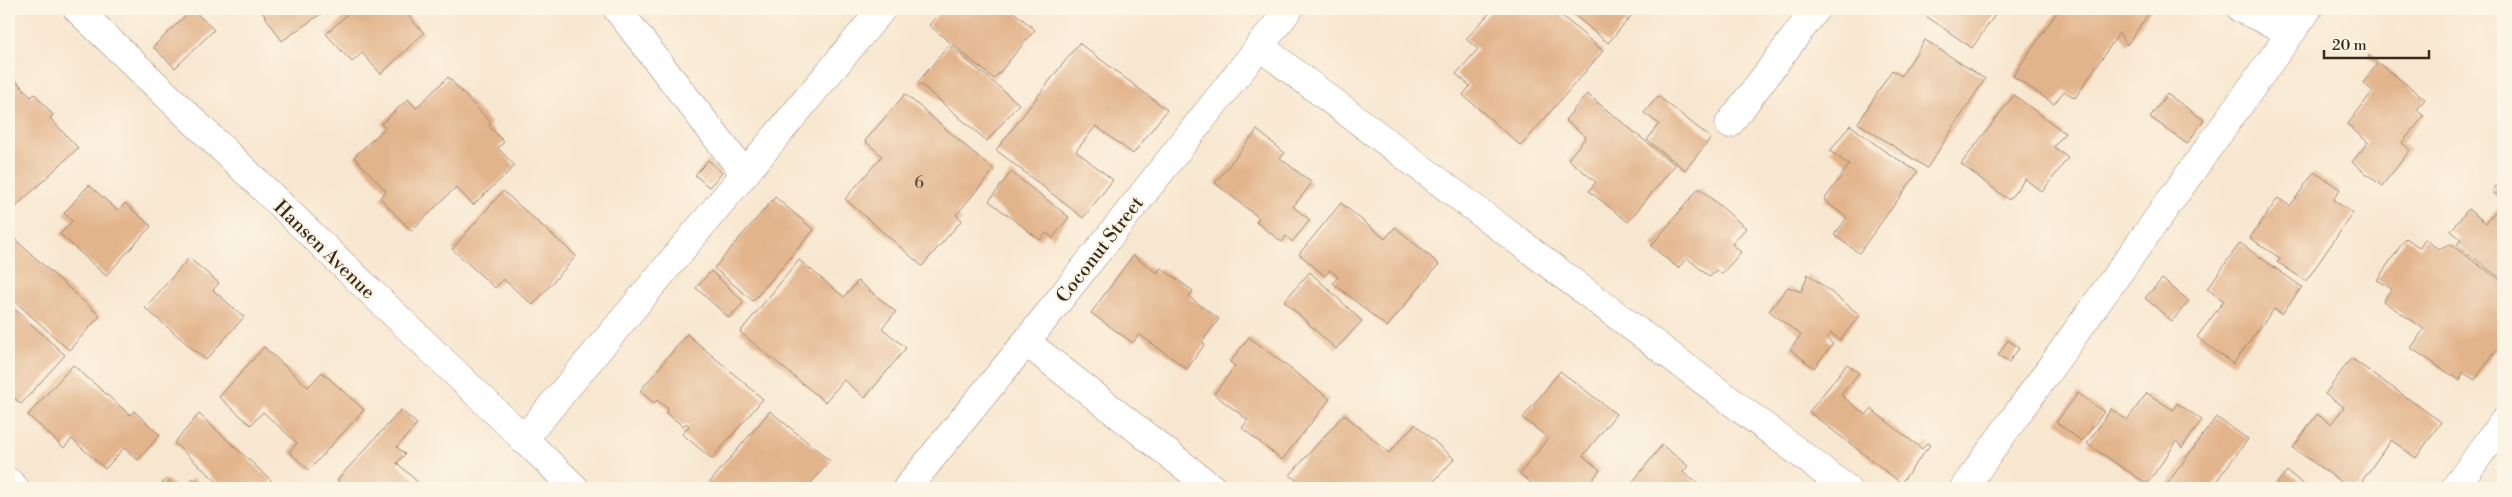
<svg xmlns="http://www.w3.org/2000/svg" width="2512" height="497" font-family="'Libre Bodoni',serif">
<rect width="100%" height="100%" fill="#fcf5e5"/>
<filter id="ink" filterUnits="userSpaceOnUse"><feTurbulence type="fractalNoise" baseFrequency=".02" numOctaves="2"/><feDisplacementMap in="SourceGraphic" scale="10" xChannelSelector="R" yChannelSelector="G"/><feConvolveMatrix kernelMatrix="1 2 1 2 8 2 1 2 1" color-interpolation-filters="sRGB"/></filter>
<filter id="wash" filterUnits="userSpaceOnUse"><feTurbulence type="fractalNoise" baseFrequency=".0096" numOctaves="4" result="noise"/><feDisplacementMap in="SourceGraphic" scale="20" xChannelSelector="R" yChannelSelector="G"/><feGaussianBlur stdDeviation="1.12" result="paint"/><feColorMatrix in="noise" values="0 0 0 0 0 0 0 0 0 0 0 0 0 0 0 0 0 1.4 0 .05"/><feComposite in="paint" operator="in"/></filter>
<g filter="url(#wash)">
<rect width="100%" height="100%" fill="#f8e7d0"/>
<g id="blocks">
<g fill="#e2b48b">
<polygon points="192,9 214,30 175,68 153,47"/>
<polygon points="260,9 328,9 282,41"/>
<polygon points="353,9 402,9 424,33 381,74 362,53 352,62 326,34"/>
<polygon points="740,9 754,9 746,15"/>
<polygon points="943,9 1010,9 1035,30 994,79 929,25"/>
<polygon points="1493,9 1554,9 1603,51 1521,146 1463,95 1470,86 1456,74 1478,49 1466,39"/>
<polygon points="1567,9 1637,9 1608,43"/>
<polygon points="1916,9 1999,9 1972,48"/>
<polygon points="2059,9 2152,9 2127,45 2119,33 2075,98 2064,91 2054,104 2013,76"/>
<polygon points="1925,40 1985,79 1927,168 1858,123 1892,70 1901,76"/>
<polygon points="1079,43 1167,110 1133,154 1096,126 1076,151 1113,180 1083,218 996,150"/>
<polygon points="949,45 1019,104 987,141 918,82"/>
<polygon points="2369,55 2425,99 2417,110 2424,116 2402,143 2410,150 2382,186 2352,162 2368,142 2347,125 2373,91 2363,83 2377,64 2368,57"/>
<polygon points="9,73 31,97 35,94 53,115 50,118 78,148 9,213"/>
<polygon points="448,77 491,123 489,126 504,142 498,148 515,166 473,205 456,187 411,231 380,198 386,191 354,157 385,128 381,124 408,99 416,108"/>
<polygon points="905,94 994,170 956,215 962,220 922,266 845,199 882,156 865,141"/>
<polygon points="1587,94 1675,165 1628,222 1589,191 1596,182 1568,159 1586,137 1565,120"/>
<polygon points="2167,94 2204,120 2187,144 2150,117"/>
<polygon points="2014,95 2065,133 2054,147 2068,158 2042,192 2025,179 2009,200 1961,164"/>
<polygon points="1658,96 1711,138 1685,170 1647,140 1659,124 1644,113"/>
<polygon points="1850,125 1883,150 1918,172 1859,253 1834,235 1847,218 1824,200 1849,165 1830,151"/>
<polygon points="1257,130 1285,153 1280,158 1312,183 1293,207 1310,220 1292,242 1286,236 1282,242 1256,222 1259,218 1215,183"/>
<polygon points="708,160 722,173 709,187 695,175"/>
<polygon points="1011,172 1069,217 1053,238 1046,233 1040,240 989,201"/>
<polygon points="2314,172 2340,189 2333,200 2353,213 2306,281 2277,262 2281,259 2250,238 2278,198 2290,206"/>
<polygon points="89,185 118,211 125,203 151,226 106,276 60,234 72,221 64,213"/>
<polygon points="2496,186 2503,192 2503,200 2492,192"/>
<polygon points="1699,188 1746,228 1732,244 1741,252 1722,274 1716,270 1710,277 1687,258 1678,268 1651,246"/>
<polygon points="503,191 576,256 533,305 503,279 495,288 452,249"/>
<polygon points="775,197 814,230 753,301 714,268"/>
<polygon points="2503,201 2503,280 2457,245 2461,239 2451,231 2468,209 2486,223"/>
<polygon points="1341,203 1385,239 1395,227 1439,264 1387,327 1333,283 1338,277 1330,270 1325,276 1299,254"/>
<polygon points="9,234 100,316 69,350 9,296"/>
<polygon points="2406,238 2420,248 2425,239 2438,249 2450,244 2503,282 2503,340 2475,380 2462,372 2460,381 2411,348 2424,329 2383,301 2392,289 2377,280"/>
<polygon points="2240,243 2302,287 2282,314 2274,309 2233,364 2197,337 2224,301 2207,289"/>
<polygon points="1133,255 1157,273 1161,268 1193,291 1189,297 1219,319 1202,342 1205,344 1187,369 1139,334 1133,343 1091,313"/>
<polygon points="189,258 219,283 213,290 244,317 206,360 145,308"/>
<polygon points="799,260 844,297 858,281 896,312 882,328 906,348 865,398 844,380 825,402 740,332"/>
<polygon points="711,271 744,302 729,318 696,288"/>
<polygon points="1310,272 1362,321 1336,349 1284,301"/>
<polygon points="1808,274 1860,315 1840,340 1831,333 1827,339 1833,344 1814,368 1790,349 1801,335 1769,311 1788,287 1801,292"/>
<polygon points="2162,279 2189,301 2172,321 2145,298"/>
<polygon points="9,304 65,355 21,404 9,394"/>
<polygon points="687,334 763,399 712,459 682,434 689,426 686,423 683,426 666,413 668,409 657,400 654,403 640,391"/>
<polygon points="1249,337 1330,399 1282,460 1242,428 1248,420 1214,394 1235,366 1230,362"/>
<polygon points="2008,340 2019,348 2009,362 1998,355"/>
<polygon points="264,347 308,387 322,372 364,410 309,470 289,452 297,443 263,412 251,425 219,397"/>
<polygon points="2351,358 2441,422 2416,458 2391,440 2357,488 2350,488 2293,448 2317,414 2331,424 2344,407 2325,394"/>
<polygon points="1847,364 1859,373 1841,395 1866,415 1871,409 1922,449 1927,443 1930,445 1901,483 1809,412"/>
<polygon points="73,365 130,415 134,411 160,435 138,460 124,448 105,469 72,439 64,448 28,415"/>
<polygon points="1560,371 1616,414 1583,456 1600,470 1586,488 1538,488 1520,474 1548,438 1523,418"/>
<polygon points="2078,393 2104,412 2082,441 2056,422"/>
<polygon points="2147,393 2173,410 2177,403 2202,420 2182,448 2177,441 2147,484 2087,444 2111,409 2127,420"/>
<polygon points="401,410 417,424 397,447 405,454 397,463 424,488 346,488 337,480"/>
<polygon points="770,411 830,461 807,488 705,488"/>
<polygon points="199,414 271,480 264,488 224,488 174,443"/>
<polygon points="1344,414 1389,453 1415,424 1454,459 1428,488 1306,488 1290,475"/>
<polygon points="2216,417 2248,439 2211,488 2164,488"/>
<polygon points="1662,445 1688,466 1683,472 1703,488 1628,488"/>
<polygon points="2287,471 2308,488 2273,488"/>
<polygon points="193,478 204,488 184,488"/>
<polygon points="166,479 177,488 158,488"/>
</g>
</g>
</g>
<g filter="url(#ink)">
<use href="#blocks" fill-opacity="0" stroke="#9a8877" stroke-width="1"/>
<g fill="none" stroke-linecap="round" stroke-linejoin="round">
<defs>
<g id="street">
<polyline points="77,9 575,488"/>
<polyline points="617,9 745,174"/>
<polyline points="2241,9 2289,31"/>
<polyline points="1259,46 1846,488"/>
<polyline points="1729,124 1816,9"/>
<polyline points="1026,342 1212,488"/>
<polyline points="523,440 882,9"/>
<polyline points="9,482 15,488"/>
<polyline points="907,488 1026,342 1289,9"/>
<polyline points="1964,488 2308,9"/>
<polyline points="2455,488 2503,422"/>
</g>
</defs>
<use href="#street" stroke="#9a8877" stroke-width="29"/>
<use href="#street" stroke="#fff" stroke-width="28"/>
</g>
</g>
<g text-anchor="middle" stroke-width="4" stroke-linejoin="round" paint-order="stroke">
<g font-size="16" fill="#654c39">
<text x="919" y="188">6</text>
</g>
<g font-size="19" fill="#3b2a1e" stroke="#fcf5e5">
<text transform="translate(325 249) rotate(44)" y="7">Hansen Avenue</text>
<text transform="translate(1099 249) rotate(-52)" y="7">Coconut Street</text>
</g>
</g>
<rect width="2512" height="497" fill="none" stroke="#fcf5e5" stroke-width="30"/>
<path d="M2324 50v8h105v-8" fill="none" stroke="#3b2a1e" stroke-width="2.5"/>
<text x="2332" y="50" font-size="15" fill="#3b2a1e" stroke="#fcf5e5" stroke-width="4" paint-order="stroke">20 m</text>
</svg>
